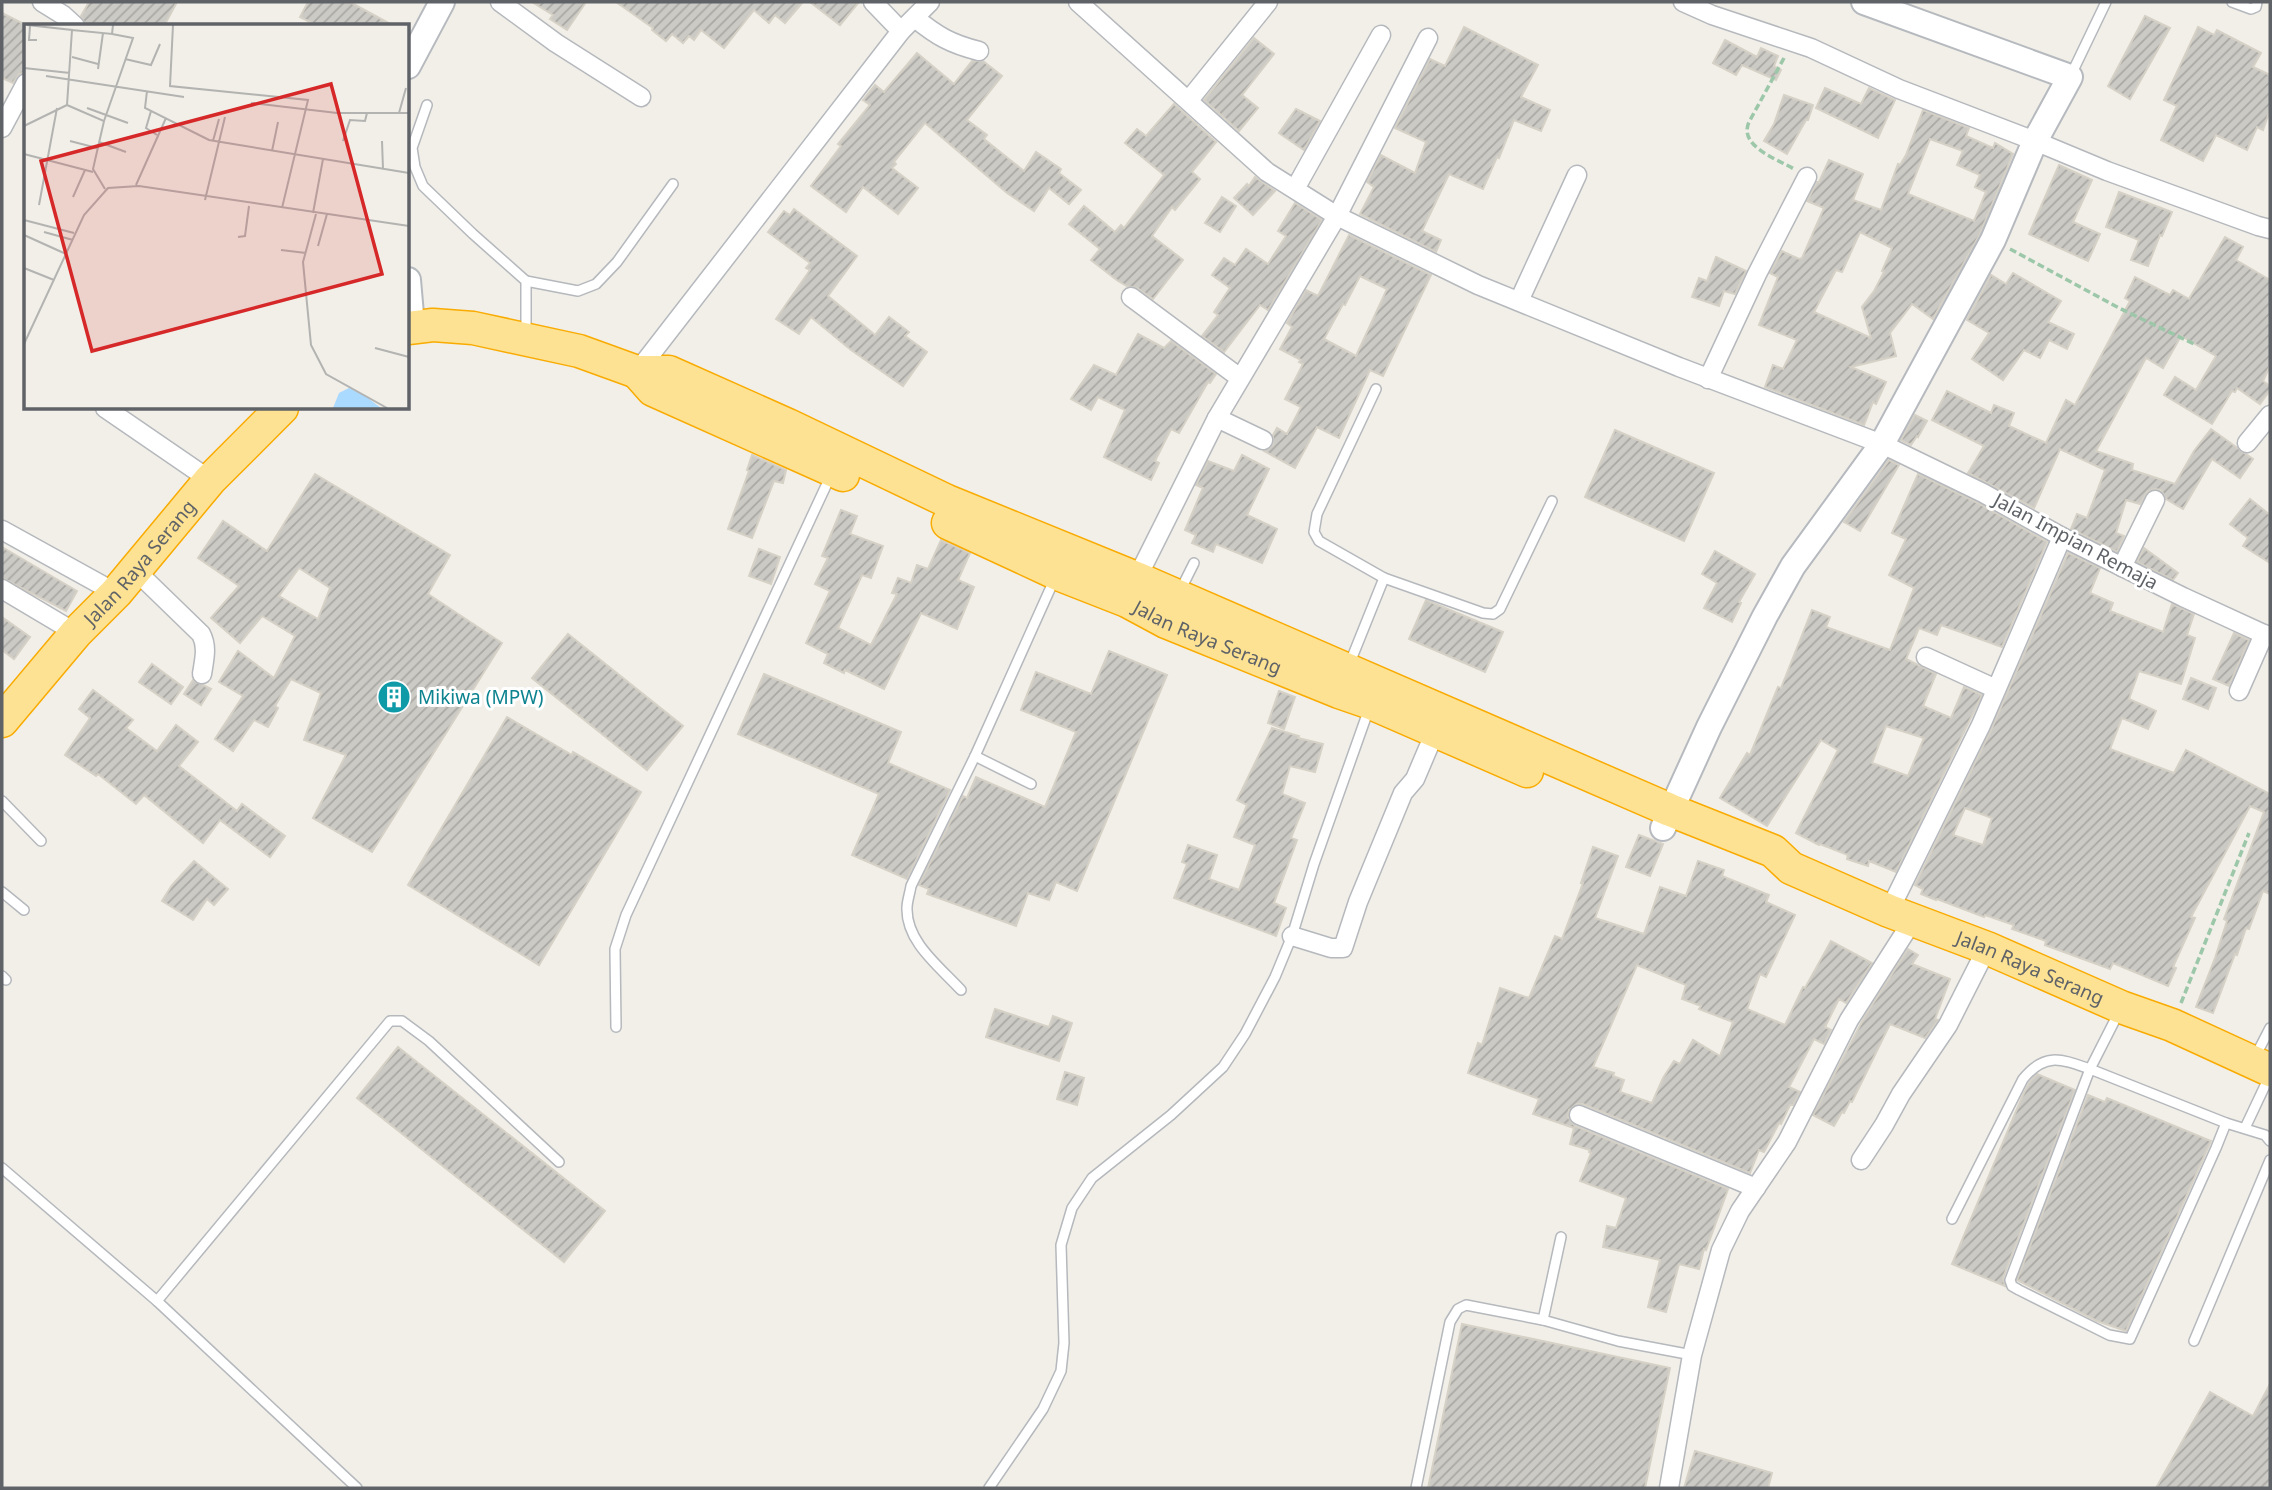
<svg xmlns="http://www.w3.org/2000/svg" width="2272" height="1490" font-family="'Noto Sans',sans-serif">
<defs>
<pattern id="building-hatch" width="6" height="6" patternUnits="userSpaceOnUse" patternTransform="scale(1.75)"><rect width="6" height="6" fill="#cccac5"/><path d="M-1 1l2-2M0 6l6-6M5 7l2-2" fill="none" stroke="#a9a8a4"/></pattern>
</defs>
<rect width="100%" height="100%" fill="#f1efe8"/>
<g fill="url(#building-hatch)" stroke="#d6d1c6" stroke-width="2" fill-rule="evenodd">
<polygon points="89,2 177,2 164,26 86,26 81,16"/>
<polygon points="308,2 350,2 394,26 318,26 300,17"/>
<polygon points="532,2 586,2 567,30 550,19 553,15"/>
<polygon points="616,2 803,2 785,23 775,15 769,23 754,10 724,48 701,30 694,40 689,36 683,43 672,34 666,41 652,30 653,28"/>
<polygon points="810,2 859,2 840,25"/>
<polygon points="2,13 26,25 26,72 19,74 13,83 2,78"/>
<polygon points="2145,16 2170,28 2130,99 2108,86"/>
<polygon points="1464,27 1538,65 1521,97 1550,110 1541,131 1514,120 1499,158 1497,157 1483,189 1449,174 1422,231 1441,240 1436,252 1360,214 1374,187 1367,182 1381,155 1415,173 1426,142 1395,128 1430,59 1445,66"/>
<polygon points="2198,27 2214,35 2217,30 2261,53 2253,67 2270,75 2270,110 2263,130 2257,127 2247,150 2216,135 2203,161 2161,140 2177,106 2164,100"/>
<polygon points="1254,38 1274,54 1242,95 1258,108 1239,131 1204,100"/>
<polygon points="1725,40 1757,57 1761,48 1778,56 1774,66 1781,70 1776,80 1742,65 1736,75 1713,63"/>
<polygon points="917,53 954,84 972,61 983,61 1002,76 967,120 987,135 984,139 1024,171 1036,152 1061,169 1059,173 1081,190 1069,204 1049,188 1034,211 1007,193 925,123 894,162 896,164 892,168 918,188 898,214 863,187 846,212 811,186 841,146 838,144 870,105 863,100 875,85 884,92"/>
<polygon points="1825,88 1861,104 1869,88 1895,100 1878,138 1816,108"/>
<polygon points="1784,95 1813,105 1808,120 1806,120 1787,154 1764,141 1774,124"/>
<polygon points="1174,104 1216,142 1192,172 1200,179 1175,210 1172,207 1152,236 1183,260 1153,299 1137,288 1127,286 1118,281 1091,260 1100,249 1069,224 1084,206 1115,232 1121,225 1124,228 1164,175 1125,143 1137,129 1146,136"/>
<polygon points="1296,109 1320,121 1304,150 1279,133"/>
<path d="M1923,110L1969,128L1966,136L1993,148L1995,143L2013,154L1980,234L1933,319L1912,304L1890,333L1896,356L1851,367L1886,382L1876,404L1873,402L1864,425L1765,387L1773,365L1783,369L1797,340L1759,325L1778,277L1770,273L1782,251L1799,259L1802,258L1824,208L1807,201L1817,182H1819L1829,160L1863,174L1853,200L1881,210L1898,164L1900,165L1906,155ZM1930,139L1963,151L1957,165L1980,175L1975,187L1986,192L1974,221L1908,194ZM1860,232L1892,248L1882,271L1884,272L1874,291L1862,307L1871,338L1814,312L1836,270L1842,272Z"/>
<polygon points="2059,165 2092,180 2073,222 2100,234 2088,261 2029,234"/>
<polygon points="1255,177 1275,191 1253,215 1234,198 1247,184 1249,186"/>
<polygon points="2119,192 2172,212 2162,236 2160,235 2148,266 2131,260 2139,240 2106,227"/>
<polygon points="1222,197 1236,206 1220,232 1205,223"/>
<polygon points="1295,203 1322,220 1268,310 1260,305 1224,352 1202,336 1218,315 1214,312 1230,288 1212,275 1224,258 1235,265 1246,249 1268,264 1286,236 1278,231"/>
<polygon points="794,209 857,256 828,296 875,335 889,317 909,332 905,336 927,352 903,386 851,350 811,317 799,334 776,319 810,270 806,268 810,263 768,232 784,211 790,215"/>
<path d="M1349,235L1431,275L1383,376L1370,370L1339,438L1317,427L1295,468L1264,451L1273,445V435L1277,428L1287,434L1301,407L1285,399L1303,364L1299,362L1301,360L1280,349L1292,327L1287,323L1306,290L1318,296ZM1360,276L1387,289L1356,356L1324,339L1343,304L1345,305Z"/>
<polygon points="2225,237 2243,247 2236,260 2270,280 2270,366 2263,381 2270,386 2270,390 2260,404 2237,388 2235,392 2232,391 2212,424 2164,395 2175,377 2196,390 2216,356 2181,336 2163,368 2146,358 2096,451 2133,464 2132,470 2175,484 2194,451 2211,429 2253,459 2240,478 2212,459 2183,509 2166,499 2161,490 2155,489 2148,491 2140,504 2126,500 2116,533 2124,536 2117,552 2071,529 2077,514 2087,518 2105,470 2060,449 2034,508 1968,473 1984,446 1932,420 1947,391 1991,413 1994,405 2014,413 2009,426 2046,443 2066,400 2075,405 2130,301 2125,298 2135,277 2170,295 2173,290 2189,299"/>
<polygon points="1716,257 1746,271 1735,294 1724,291 1719,306 1692,297 1699,278 1707,281"/>
<polygon points="2013,273 2061,301 2048,322 2074,334 2067,349 2049,340 2040,358 2024,350 2003,380 1972,359 1989,333 1967,320 1991,275 2006,284"/>
<polygon points="1138,334 1164,348 1171,341 1216,374 1210,383 1208,382 1179,433 1171,429 1155,461 1159,463 1151,480 1104,457 1125,410 1098,397 1091,410 1071,399 1094,365 1116,375"/>
<polygon points="1915,415 1927,421 1918,437 1917,436 1911,445 1901,440"/>
<polygon points="1615,430 1714,473 1684,541 1585,497"/>
<polygon points="752,455 786,470 783,483 774,481 752,538 728,529 749,471 747,470"/>
<polygon points="1242,455 1269,469 1247,515 1277,529 1262,563 1216,544 1213,552 1192,543 1196,535 1185,530 1203,488 1196,485 1208,461 1234,471"/>
<polygon points="1889,460 1899,465 1860,531 1844,522"/>
<path d="M315,474L450,555L428,594L502,643L372,852L313,818L346,755L304,740L321,693L291,679L275,706L278,708L268,727L254,720L233,751L215,739L243,696L219,682L238,651L274,678L295,636L262,616L240,643L211,618L239,586L198,558L223,521L267,551ZM299,568L330,588L318,619L279,596Z"/>
<path d="M1918,474L1978,503L2047,542L2002,647L1941,625L1937,635L1919,628L1906,659L1936,674L1923,706L1951,718L1964,687L1982,695L1896,872L1869,861L1868,866L1847,859L1848,855L1820,844L1819,845L1796,833L1838,750L1821,740L1767,826L1720,798L1747,753L1750,755L1778,687L1781,688L1812,610L1830,617L1826,627L1890,650L1914,588L1889,575L1906,539L1892,533ZM1886,726L1924,738L1908,776L1872,763Z"/>
<polygon points="2250,499 2270,515 2270,563 2243,546 2248,538 2230,524"/>
<polygon points="841,510 857,516 850,534 883,546 871,578 862,575 838,628 871,645 897,594 892,593 898,578 911,583 917,565 928,569 941,540 970,553 958,580 974,587 957,629 921,613 884,689 845,670 844,673 824,663 828,654 806,643 830,591 815,584 828,558 822,556"/>
<polygon points="2,547 77,591 66,611 2,578"/>
<polygon points="2144,548 2178,573 2173,580 2137,562"/>
<polygon points="759,549 780,557 771,584 749,576"/>
<polygon points="1715,551 1755,574 1739,602 1741,603 1732,622 1704,608 1717,583 1702,574"/>
<path d="M2068,553L2100,568L2090,593L2113,603L2110,611L2163,632L2172,604L2194,614L2187,635L2195,638L2181,684L2139,671L2129,699L2156,711L2148,729L2122,718L2110,749L2174,773L2186,750L2270,794V894L2263,891L2249,929L2246,928L2237,955L2235,954L2213,1013L2196,1007L2215,958L2227,921L2224,919L2264,812L2250,806L2191,917L2195,918L2173,967L2176,968L2168,986L2113,963L2110,969L2045,945L2046,941L2012,929L2014,925L1985,915L1984,917L1937,899L1936,900L1921,894L1923,889L1915,885L1991,730ZM1965,808L1992,818L1983,845L1953,835Z"/>
<polygon points="1426,600 1503,632 1485,672 1409,639"/>
<polygon points="2,617 30,637 14,659 2,650"/>
<polygon points="2234,633 2249,640 2229,686 2213,679"/>
<polygon points="568,634 683,726 647,770 532,678"/>
<polygon points="1109,651 1167,675 1077,891 1056,882 1049,900 1028,893 1016,926 927,894 929,889 919,885 963,796 967,798 976,777 1045,807 1076,732 1021,710 1036,672 1091,694"/>
<polygon points="152,664 183,687 171,704 139,682"/>
<polygon points="764,674 901,732 888,763 950,790 907,879 852,855 879,794 738,734"/>
<polygon points="2191,678 2216,688 2208,709 2183,699"/>
<polygon points="193,680 211,689 201,705 184,694"/>
<polygon points="93,690 133,720 126,728 157,751 176,725 198,742 179,766 237,811 242,804 285,836 270,857 220,820 203,843 144,795 136,804 98,774 96,776 65,755 90,718 79,709"/>
<polygon points="1279,691 1295,697 1284,729 1268,723"/>
<polygon points="507,717 572,755 573,752 641,792 539,965 408,885"/>
<polygon points="1272,728 1299,736 1298,738 1323,744 1315,772 1290,766 1282,794 1305,803 1291,838 1297,840 1274,903 1286,908 1276,936 1174,898 1187,864 1182,862 1188,845 1217,855 1209,879 1239,890 1255,845 1234,837 1247,805 1237,800"/>
<polygon points="1639,835 1663,844 1650,876 1626,867"/>
<path d="M1593,847L1618,856L1595,918L1644,934L1660,887L1686,896L1698,861L1724,870L1722,876L1769,895L1766,902L1795,915L1766,977L1760,974L1747,1009L1785,1025L1803,987L1805,988L1831,941L1872,963L1846,1003L1839,999L1825,1027L1831,1030L1824,1044L1814,1039L1789,1087L1800,1092L1793,1105H1790L1781,1124L1779,1123L1764,1152L1759,1150L1750,1173L1583,1104H1577L1569,1110L1568,1117L1575,1126L1728,1189L1706,1250L1704,1249L1699,1269L1679,1264L1666,1312L1648,1307L1660,1260L1603,1247L1607,1226L1616,1228L1626,1198L1580,1181L1591,1153L1589,1152L1590,1150L1570,1144L1574,1128L1533,1114L1539,1099L1468,1073L1478,1043L1482,1045L1500,988L1529,998L1555,936L1562,939L1583,883H1581ZM1637,965L1686,985L1682,999L1701,1006L1699,1009L1733,1022L1720,1056L1693,1040L1680,1064L1674,1061L1663,1078L1652,1103L1620,1092L1624,1080L1613,1076L1614,1073L1593,1067Z"/>
<polygon points="194,861 228,889 214,905 207,899 193,920 162,901 172,885"/>
<polygon points="1908,949 1918,955 1912,964 1950,979 1935,1019 1938,1020 1925,1038 1890,1024 1852,1102 1850,1101 1844,1113 1842,1112 1834,1126 1813,1115 1865,1016"/>
<polygon points="995,1009 1049,1027 1053,1016 1072,1023 1059,1061 986,1037"/>
<polygon points="398,1047 605,1211 564,1262 357,1098"/>
<polygon points="1065,1072 1084,1078 1077,1105 1057,1099"/>
<polygon points="2037,1074 2075,1090 2003,1278 2005,1286 1952,1264 2022,1097 2029,1083"/>
<polygon points="2088,1095 2105,1102 2107,1098 2211,1141 2126,1331 2097,1321 2017,1280"/>
<polygon points="1462,1324 1670,1368 1645,1488 1428,1488"/>
<polygon points="2270,1384 2270,1488 2156,1488 2210,1392 2253,1416"/>
<polygon points="1695,1451 1772,1473 1768,1488 1684,1488"/>
</g>
<g fill="none" stroke-linecap="round" stroke-linejoin="round">
<defs>
<g id="lane">
<polyline points="2232,2 2251,9 2256,7 2257,2"/>
<polyline points="2071,75 2106,2"/>
<polyline points="427,105 412,148 415,167 423,186 473,234 526,281 526,333"/>
<polyline points="526,281 578,291 596,284 617,262 673,184"/>
<polyline points="1376,389 1317,514 1314,532 1319,541 1384,578"/>
<polyline points="1180,591 1194,563"/>
<polyline points="1349,665 1384,578 1483,613 1493,614 1500,609 1552,501"/>
<polyline points="975,756 1031,784"/>
<polyline points="2,801 41,841"/>
<polyline points="2,892 24,910"/>
<polyline points="2,976 6,980"/>
<path d="M961,990C940,967 906,942 907,908C907,901 910,893 911,886L975,756L1055,578"/>
<polyline points="616,1027 615,949 626,915 831,475"/>
<polyline points="2255,1057 2270,1028"/>
<polygon points="2090,1069 2226,1123 2216,1148 2130,1339 2109,1335 2019,1290 2012,1286 2010,1280"/>
<polyline points="2226,1123 2265,1135 2270,1141"/>
<polyline points="2245,1128 2270,1075"/>
<polyline points="2,1168 157,1301 357,1488"/>
<path d="M1952,1219L2023,1079C2045,1052 2061,1059 2090,1069L2119,1012"/>
<polyline points="1561,1237 1543,1320 1618,1341 1692,1355"/>
<polyline points="157,1301 390,1021 402,1021 429,1041 559,1162"/>
<polyline points="2194,1341 2270,1160"/>
<polyline points="989,1488 1043,1409 1061,1371 1064,1343 1061,1245 1072,1208 1092,1178 1171,1115 1223,1067 1245,1034 1275,977 1292,936 1314,864 1370,706"/>
<polyline points="1416,1488 1450,1322 1458,1309 1466,1305 1543,1320"/>
</g>
<g id="street">
<polyline points="42,2 63,15 75,26"/>
<polyline points="500,2 556,43 641,97"/>
<polyline points="873,2 901,31"/>
<polyline points="1078,2 1267,172 1337,216 1478,285 1679,367 1882,444 1983,493 2062,537 2183,597 2270,637"/>
<polyline points="1683,2 1712,15 1811,48 1899,89 2035,141 2107,171 2258,226 2270,229"/>
<path d="M915,18C937,36 951,44 979,51"/>
<polyline points="1189,100 1268,2"/>
<polyline points="2,128 26,83"/>
<polyline points="1295,189 1381,35"/>
<polyline points="1131,297 1240,378"/>
<polyline points="1519,301 1577,175"/>
<polyline points="637,372 901,31 930,2"/>
<polyline points="1708,379 1757,274 1807,177"/>
<polyline points="105,408 210,480"/>
<polyline points="1217,418 1263,440"/>
<polyline points="2247,443 2270,415"/>
<polyline points="2,530 116,593"/>
<polyline points="2122,567 2155,500"/>
<path d="M135,570L201,634C208,647 204,660 202,674"/>
<polyline points="1133,586 1217,418 1337,216 1428,38"/>
<polyline points="2,589 76,633"/>
<polyline points="1926,657 1996,689"/>
<polyline points="2239,691 2264,634"/>
<polyline points="1889,911 1981,725 2062,537"/>
<polyline points="1292,936 1331,948 1343,948 1358,902 1403,793 1415,779 1435,732"/>
<polyline points="1579,1115 1756,1188"/>
<polyline points="1861,1160 1884,1125 1901,1094 1948,1025 1987,948"/>
<polyline points="1669,1488 1692,1355 1721,1250 1740,1211 1787,1142 1849,1020 1913,920"/>
</g>
<g id="secondary">
<polyline points="408,66 442,2"/>
<polyline points="408,280 412,326"/>
<polyline points="1663,828 1709,727 1765,616 1793,566 1882,444 1993,240 2035,141 2070,77 1864,2"/>
</g>
<g id="highway">
<path id="s1" d="M408,328L433,325L473,328L579,351L637,372H669L788,425L947,501L1136,578L1670,810L1773,851L1791,868L1889,911L1987,948L2121,1007L2172,1025L2270,1070"/>
<polyline points="637,372 653,390 843,475"/>
<path id="s2" d="M948,523L1058,574L1127,601L1166,622L1339,692L1371,703L1527,771"/>
<path id="s3" d="M2,721L76,633L116,593L210,480L282,408"/>
</g>
</defs>
<use href="#lane" stroke="#b5b8bc" stroke-width="12"/>
<use href="#street" stroke="#b5b8bc" stroke-width="21"/>
<use href="#secondary" stroke="#b6babf" stroke-width="28"/>
<use href="#highway" stroke="#f9ab00" stroke-width="35"/>
<g stroke="#9cc7a9" stroke-width="3.5" stroke-dasharray="7 3.5" stroke-linecap="butt">
<path d="M1784,58L1749,122C1738,146 1777,159 1794,169"/>
<polyline points="2010,249 2119,308 2194,344"/>
<polyline points="2181,1003 2249,833"/>
</g>
<use href="#lane" stroke="#fff" stroke-width="9"/>
<use href="#street" stroke="#fff" stroke-width="18"/>
<use href="#secondary" stroke="#fff" stroke-width="24"/>
<use href="#highway" stroke="#fde293" stroke-width="32"/>
</g>
<defs>
<symbol id="building-disc" viewBox="-11 -11 22 22"><circle r="9.5" fill="#0f9aa8" stroke="#fff"/><path d="M-4-6H4V6H1V3H-1V6H-4ZM-2.5-4.3h1.7v1.8h-1.7ZM.8-4.3h1.7v1.8H.8ZM-2.5-1h1.7V.8h-1.7ZM.8-1h1.7V.8H.8Z" fill="#fff"/></symbol>
</defs>
<g fill-rule="evenodd">
<use href="#building-disc" x="375" y="678" width="38" height="38"/>
</g>
<g text-anchor="middle" stroke-width="6" stroke-linejoin="round" paint-order="stroke">
<g font-size="19" fill="#5f6368" stroke="#fff">
<text transform="translate(2076 541) rotate(28)" y="7">Jalan Impian Remaja</text>
<text dy="7" stroke="none"><textPath href="#s3" startOffset="210">Jalan Raya Serang</textPath></text>
<text dy="7" stroke="none"><textPath href="#s2" startOffset="284">Jalan Raya Serang</textPath></text>
<text dy="7" stroke="none"><textPath href="#s1" startOffset="1755">Jalan Raya Serang</textPath></text>
</g>
<g font-size="19" fill="#0d838f" stroke="#fff" text-anchor="start">
<text x="418" y="704">Mikiwa (MPW)</text>
</g>
</g>
<g transform="translate(24 24)">
<rect width="385" height="385" fill="#f1efe8"/>
<path d="M325,364L340,371L357,384H309L315,369Z" fill="#aadaff"/>
<path fill="none" stroke="#b3b3b1" stroke-width="2" d="M3,1L48,6L43,81L80,97L69,145L81,165M149,1L146,62L284,76L258,184M6,2L5,16H13M48,6L88,10L89,1M48,33L74,40M101,35L127,41L136,20M0,44L46,49M74,45L79,9M22,52L160,73M123,67L121,84L185,116L385,149M227,79L313,89H385M63,84L104,99M127,87L122,104L133,111M375,89L382,64M80,97L109,14L88,10M0,102L43,81M46,117L73,124M189,117L195,95M319,117L326,96L341,97L343,89M358,117L359,145M75,118L102,128M248,127L254,98M0,130L69,148M112,161L142,94M49,173L61,146M181,176L201,93M15,181L33,84M289,189L299,135M292,190L279,238L287,321L302,350L363,384M0,196L50,209M20,208L49,216M0,211L42,230M214,213L221,212L225,182M294,222L303,190M257,226L282,229M0,244L30,256M0,320L60,191L84,164L115,162L385,202M351,324L385,333"/>
<path fill="#d62828" fill-opacity="0.15" stroke="#d62828" stroke-width="3.5" d="M307,60L358,250L68,327L17,137Z"/>
<rect width="385" height="385" fill="none" stroke="#5f6368" stroke-width="3.5"/>
</g>
<rect width="2272" height="1490" fill="none" stroke="#5f6368" stroke-width="7"/>
</svg>
